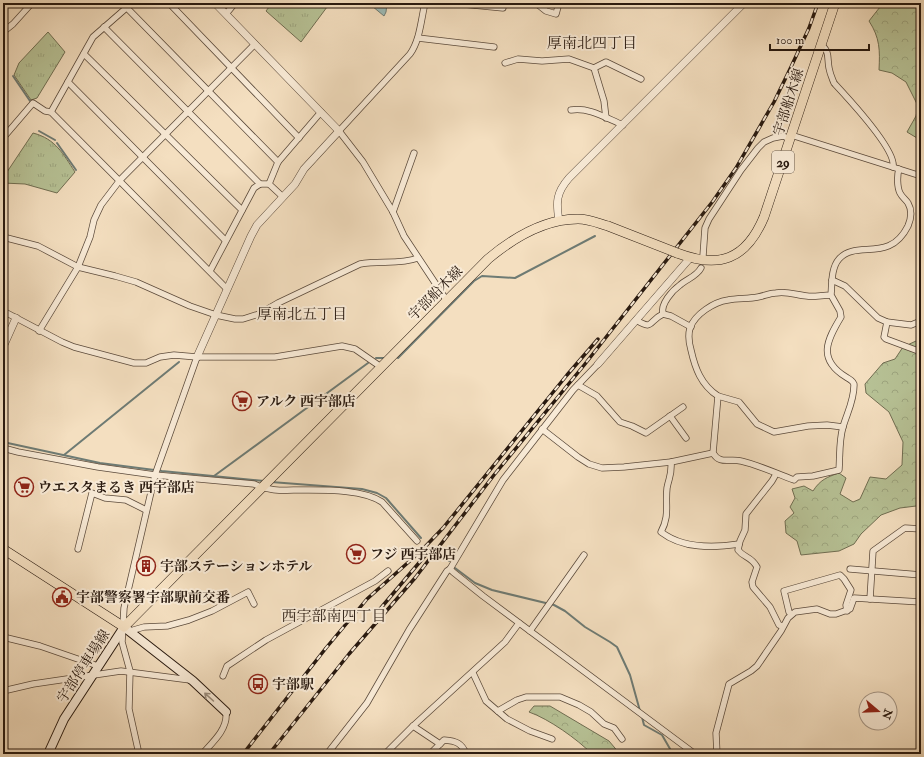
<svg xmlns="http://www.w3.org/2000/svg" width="924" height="757" font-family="'IM FELL Double Pica','Noto Serif JP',serif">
<defs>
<pattern id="grass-tufts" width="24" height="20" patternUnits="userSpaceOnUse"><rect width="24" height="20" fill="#b7c296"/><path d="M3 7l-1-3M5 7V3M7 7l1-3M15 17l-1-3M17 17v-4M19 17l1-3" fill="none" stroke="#9da680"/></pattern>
<pattern id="forest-crowns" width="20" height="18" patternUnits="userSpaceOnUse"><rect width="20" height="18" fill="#b7c296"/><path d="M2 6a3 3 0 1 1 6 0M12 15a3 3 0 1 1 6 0" fill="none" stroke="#9da680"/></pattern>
</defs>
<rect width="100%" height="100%" fill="#f4dfc0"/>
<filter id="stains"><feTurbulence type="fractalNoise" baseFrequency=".005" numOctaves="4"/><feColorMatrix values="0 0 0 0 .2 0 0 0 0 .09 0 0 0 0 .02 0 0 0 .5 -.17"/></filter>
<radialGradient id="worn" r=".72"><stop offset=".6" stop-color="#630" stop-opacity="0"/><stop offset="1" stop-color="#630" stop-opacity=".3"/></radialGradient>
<g fill="url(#grass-tufts)" stroke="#706e52">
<polygon points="272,3 330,3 301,42 266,11"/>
<polygon points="48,32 65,52 37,98 31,100 14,75 19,63"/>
<path d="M33,133C56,139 63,154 75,172L57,193L25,184L3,183V178Z"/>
</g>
<g fill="url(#forest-crowns)" stroke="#706e52">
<path d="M907,3H921V131L917,138L907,132L916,116L918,106L906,82L892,73L879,70C880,50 880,38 869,21L880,7H904Z"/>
<path d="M916,341L921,347V504L916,506L900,508L881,515L861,534L854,544L839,551L801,555L797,541L786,533L785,521L794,513L790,507L795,498L792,489L804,486L813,491C820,480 827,477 839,473L846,478L840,494L853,502L860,499L870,477L886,479L902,465L903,442L889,412L866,393L865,384L883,363L895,359L903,347Z"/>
<path d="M534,706H550L609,741L620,754H592C577,739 549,719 529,712Z"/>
</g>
<polygon fill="#9dbcb8" stroke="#6e7b74" points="374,3 387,3 386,12 384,16 372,6"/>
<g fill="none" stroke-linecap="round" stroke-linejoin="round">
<g stroke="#6e7b74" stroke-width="2">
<polyline points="13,76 30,101"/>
<polyline points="39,131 55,140"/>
<polyline points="57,143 76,170"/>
<polyline points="376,358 384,358"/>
<polyline points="398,358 474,281 482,276 515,278 595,236"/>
<polyline points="3,442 100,463 162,471 264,481"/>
<polyline points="64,455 179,362"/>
<polyline points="214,476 368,363"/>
<polyline points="271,482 362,489 377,493 386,498 421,538"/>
<polyline points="445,557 449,561"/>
<polyline points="455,568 475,583 492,590 554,605 565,611 585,627 610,642 617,647 630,675 640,711"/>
<polyline points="642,717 644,725 662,735 673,754"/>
</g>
<defs>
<g id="minor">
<polyline points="169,3 299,138"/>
<path d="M425,3C421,20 420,40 410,54L339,131L363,162L393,212L404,236L447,301"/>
<polyline points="452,3 503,8"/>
<polyline points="536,3 546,11 556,14 559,3"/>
<polyline points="127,8 278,162"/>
<polyline points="226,14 235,3"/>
<polyline points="104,27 260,184"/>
<polyline points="3,32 13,24 32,3"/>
<polyline points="418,38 494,47"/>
<path d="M821,45C830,51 827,58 829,68C830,74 832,78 834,83C847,97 897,150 893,167"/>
<polyline points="84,54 242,210"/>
<polyline points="505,63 518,59 542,61 569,59 594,68 606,62 641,79"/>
<polyline points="594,68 604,101 606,118"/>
<polyline points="68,82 225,240"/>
<path d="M571,110C589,107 606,118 623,125"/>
<polyline points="51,112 93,37 132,3"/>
<polyline points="791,135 921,176"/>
<polyline points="3,138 33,103 45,111 51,112 227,289"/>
<polyline points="269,184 278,162 321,112"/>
<polyline points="393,212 414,153"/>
<path d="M3,237L38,246L78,267L115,276L136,282L190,306L216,315L235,319H243L259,314L278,303L360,264C379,260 399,265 418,258"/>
<polyline points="703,256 705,228 709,219 741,170 758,148 764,142 773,138 783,136 790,139"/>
<polyline points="210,271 254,188 260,184 269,184 283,197"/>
<polyline points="832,280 845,286 878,318 887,322 911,325 921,321"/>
<path d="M831,295L840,311L841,317C827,340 817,359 846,377C849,379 854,381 854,385C854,401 847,413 843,427C839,440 840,456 839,470L813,476L797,477L794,480C777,474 759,465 741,461C729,458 720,465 713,453L718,396C701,385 695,368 691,350C689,343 688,335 690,328C695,314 714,302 728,300C738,298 748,299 758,297C764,296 770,293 776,293C787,291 796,295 807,296C814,297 823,295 831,295C832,284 831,268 839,259C857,239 889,264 908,226C911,219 912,210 908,203C905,199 902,197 900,193C897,187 897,175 899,169"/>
<polyline points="3,311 62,342 74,347 134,363 146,363 160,357 174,355 197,357 275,357 342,346 355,349 381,367"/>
<path d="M663,314C660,304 673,290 680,285C687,279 697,276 701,268"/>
<path d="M636,320C654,331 648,321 663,314L671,316L691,327"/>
<polyline points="887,322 884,337 886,339 921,352"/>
<polyline points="39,331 78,267 90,237 94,220 101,205 120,180 255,44"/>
<polyline points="578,385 597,396 620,422 632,426 646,433 683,407"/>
<polyline points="718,396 739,402 757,424 774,432 808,426 827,425 843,427"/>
<polyline points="670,416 686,438"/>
<polyline points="542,429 578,457 589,464 602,468 624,467 671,462 713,453"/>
<path d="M3,448L18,452L98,467L155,475L254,484C270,492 285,490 302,490C325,490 363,489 382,502L417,541"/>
<path d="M671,462C672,475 669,477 667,488C665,506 670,515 661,532C683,549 713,548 739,544"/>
<path d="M776,474L772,481L746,514L745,530L740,541L738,550C744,558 751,556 757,567L752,582L753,587L770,607L779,625L783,626"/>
<polyline points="78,549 92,493 105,498 126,500 146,510"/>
<polyline points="450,569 453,572 483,596 695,754"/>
<polyline points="850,569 921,575"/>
<polyline points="870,599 873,551 905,528 921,529"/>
<polyline points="791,614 789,612 784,591 840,575 844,579 851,590 846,605 847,611"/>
<polyline points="130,631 144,627 167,626 189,620 212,611 248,592 254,604"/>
<polyline points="530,631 584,555"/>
<polyline points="3,637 40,646 98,666"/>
<polyline points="473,673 486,701 507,719 530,731 552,739"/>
<polyline points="223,676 227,666 266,640 375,581 388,571"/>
<polyline points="3,691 33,684 121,671 190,680"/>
<polyline points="498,711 517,700 526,697 560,697 579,705 591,712 604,724 614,728 622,739"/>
<path d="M413,726L440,744L444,740C456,741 462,743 466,754"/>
<polyline points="139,754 129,709 130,671 122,642 124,608 155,475 197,357"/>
<path d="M202,754C213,742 228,729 226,712"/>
<polyline points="327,754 367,703 409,630 447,571 450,569 503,480 573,390 598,364"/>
<polyline points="385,754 413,726 505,642 519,623"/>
<polyline points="430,754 440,744"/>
<polyline points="717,754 716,733 729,684 751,671 757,666 781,631 788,618 795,612 817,609 830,614 836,614 850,609 854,598 921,602"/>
</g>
<g id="tertiary">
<path d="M559,221C556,202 556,193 569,178L744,3"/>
<polyline points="3,347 16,318"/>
<polyline points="197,357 251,236 257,225 295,184 304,169 339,131 215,3"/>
<polyline points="598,364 690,258"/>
</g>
<polyline id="secondary" points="48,754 64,719 124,627 193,681 226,712"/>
<g id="primary">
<path d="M677,253C719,269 746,260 764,217L835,3"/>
<path d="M3,549L124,627L488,259C513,238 545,219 578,219C589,219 598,223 608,226"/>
</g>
</defs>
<use href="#minor" stroke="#5b4a3b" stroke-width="7"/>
<use href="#tertiary" stroke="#5b4a3b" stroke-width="8"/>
<use href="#secondary" stroke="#28190f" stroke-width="10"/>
<use href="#primary" stroke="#28190f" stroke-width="10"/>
<use href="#minor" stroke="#f8ead6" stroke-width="5.5"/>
<use href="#tertiary" stroke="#f8ead6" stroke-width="7"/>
<use href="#secondary" stroke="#f8ead6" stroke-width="8"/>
<use href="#primary" stroke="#f4dfc0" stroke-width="9"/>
<defs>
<g id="rail">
<polyline points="380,609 429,551"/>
<polyline points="243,754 326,648 367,599 421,551 443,528 567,375 598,339"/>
<polyline points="269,754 349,654 415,578 494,475 585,364 713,201 736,168 774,102 791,67 809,28 818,3"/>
</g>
</defs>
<use href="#rail" stroke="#28190f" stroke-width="3.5"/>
<use href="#rail" stroke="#f8ead6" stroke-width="2" stroke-dasharray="6" stroke-linecap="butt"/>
<defs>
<polyline id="primary-bridge" points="608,226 677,253"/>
</defs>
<use href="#primary-bridge" stroke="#28190f" stroke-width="10" stroke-linecap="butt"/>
<use href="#primary-bridge" stroke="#f4dfc0" stroke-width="9"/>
</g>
<defs><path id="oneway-shaft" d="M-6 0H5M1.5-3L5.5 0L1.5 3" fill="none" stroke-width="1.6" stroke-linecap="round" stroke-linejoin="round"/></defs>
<use stroke="#9a8c7c" href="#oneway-shaft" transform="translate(209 697) rotate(-138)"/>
<defs>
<symbol id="supermarket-ring" viewBox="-11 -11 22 22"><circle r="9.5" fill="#f8ead6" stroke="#8f2418" stroke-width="1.5"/><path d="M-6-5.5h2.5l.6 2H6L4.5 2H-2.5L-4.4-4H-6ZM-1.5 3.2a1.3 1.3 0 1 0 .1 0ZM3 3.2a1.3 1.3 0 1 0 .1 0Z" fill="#8f2418"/></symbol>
<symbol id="building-ring" viewBox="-11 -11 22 22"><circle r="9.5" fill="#f8ead6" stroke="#8f2418" stroke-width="1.5"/><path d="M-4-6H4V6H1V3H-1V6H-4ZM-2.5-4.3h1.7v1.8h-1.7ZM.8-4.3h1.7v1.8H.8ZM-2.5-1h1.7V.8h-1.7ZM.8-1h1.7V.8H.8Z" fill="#8f2418"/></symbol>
<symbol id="civic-ring" viewBox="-11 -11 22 22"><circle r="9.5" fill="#f8ead6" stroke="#8f2418" stroke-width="1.5"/><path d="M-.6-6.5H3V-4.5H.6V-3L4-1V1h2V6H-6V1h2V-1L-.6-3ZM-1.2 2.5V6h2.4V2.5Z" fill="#8f2418"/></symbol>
<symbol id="bus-ring" viewBox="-11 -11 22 22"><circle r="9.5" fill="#f8ead6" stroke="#8f2418" stroke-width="1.5"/><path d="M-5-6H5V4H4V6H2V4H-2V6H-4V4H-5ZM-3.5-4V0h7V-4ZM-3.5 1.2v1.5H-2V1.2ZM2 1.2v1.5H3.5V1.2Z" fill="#8f2418"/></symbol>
</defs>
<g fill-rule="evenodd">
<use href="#supermarket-ring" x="231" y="390" width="22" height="22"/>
<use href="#supermarket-ring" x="13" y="476" width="22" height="22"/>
<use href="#supermarket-ring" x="345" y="543" width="22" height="22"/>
<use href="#building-ring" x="135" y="555" width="22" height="22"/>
<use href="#civic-ring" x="51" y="586" width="22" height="22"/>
<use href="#bus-ring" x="247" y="673" width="22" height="22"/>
</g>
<g text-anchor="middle" stroke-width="4" stroke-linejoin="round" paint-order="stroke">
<rect fill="#f8ead6" stroke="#66584b" stroke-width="1" x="772" y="151" width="22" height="22" rx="3"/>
<g font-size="13" font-weight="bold" fill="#28190f">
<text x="783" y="167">29</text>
</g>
<g font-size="14" fill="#28190f" stroke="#f8ead6">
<text transform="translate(788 102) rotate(-72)" y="5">宇部船木線</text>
<text transform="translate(435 293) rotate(-45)" y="5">宇部船木線</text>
<text transform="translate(83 666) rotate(-57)" y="5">宇部停車場線</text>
</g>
<g font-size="14" font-weight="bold" fill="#28190f" stroke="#f8ead6" text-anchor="start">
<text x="256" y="406">アルク 西宇部店</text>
<text x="38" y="492">ウエスタまるき 西宇部店</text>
<text x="370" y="559">フジ 西宇部店</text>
<text x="160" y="571">宇部ステーションホテル</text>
<text x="76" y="602">宇部警察署宇部駅前交番</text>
<text x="272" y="689">宇部駅</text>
</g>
<g font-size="15" fill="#28190f" stroke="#f8ead6">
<text x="592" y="48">厚南北四丁目</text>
<text x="302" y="319">厚南北五丁目</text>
<text x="334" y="621">西宇部南四丁目</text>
</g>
</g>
<rect width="924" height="757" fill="none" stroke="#f4dfc0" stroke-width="16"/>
<rect x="4" y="4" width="916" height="749" fill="none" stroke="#28190f" stroke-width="2"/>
<rect x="8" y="8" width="908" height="741" fill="none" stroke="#28190f"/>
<g transform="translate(878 711) rotate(109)"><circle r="19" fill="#f8ead6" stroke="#a59686"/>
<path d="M0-3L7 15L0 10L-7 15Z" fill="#8f2418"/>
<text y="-6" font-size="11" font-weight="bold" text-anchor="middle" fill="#28190f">N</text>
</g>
<path d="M770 44v6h99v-6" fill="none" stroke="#28190f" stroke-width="2"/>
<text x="776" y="44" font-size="12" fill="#28190f" stroke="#f8ead6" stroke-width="3" paint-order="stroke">100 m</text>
<rect width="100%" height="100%" filter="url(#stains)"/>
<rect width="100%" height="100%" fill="url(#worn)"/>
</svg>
